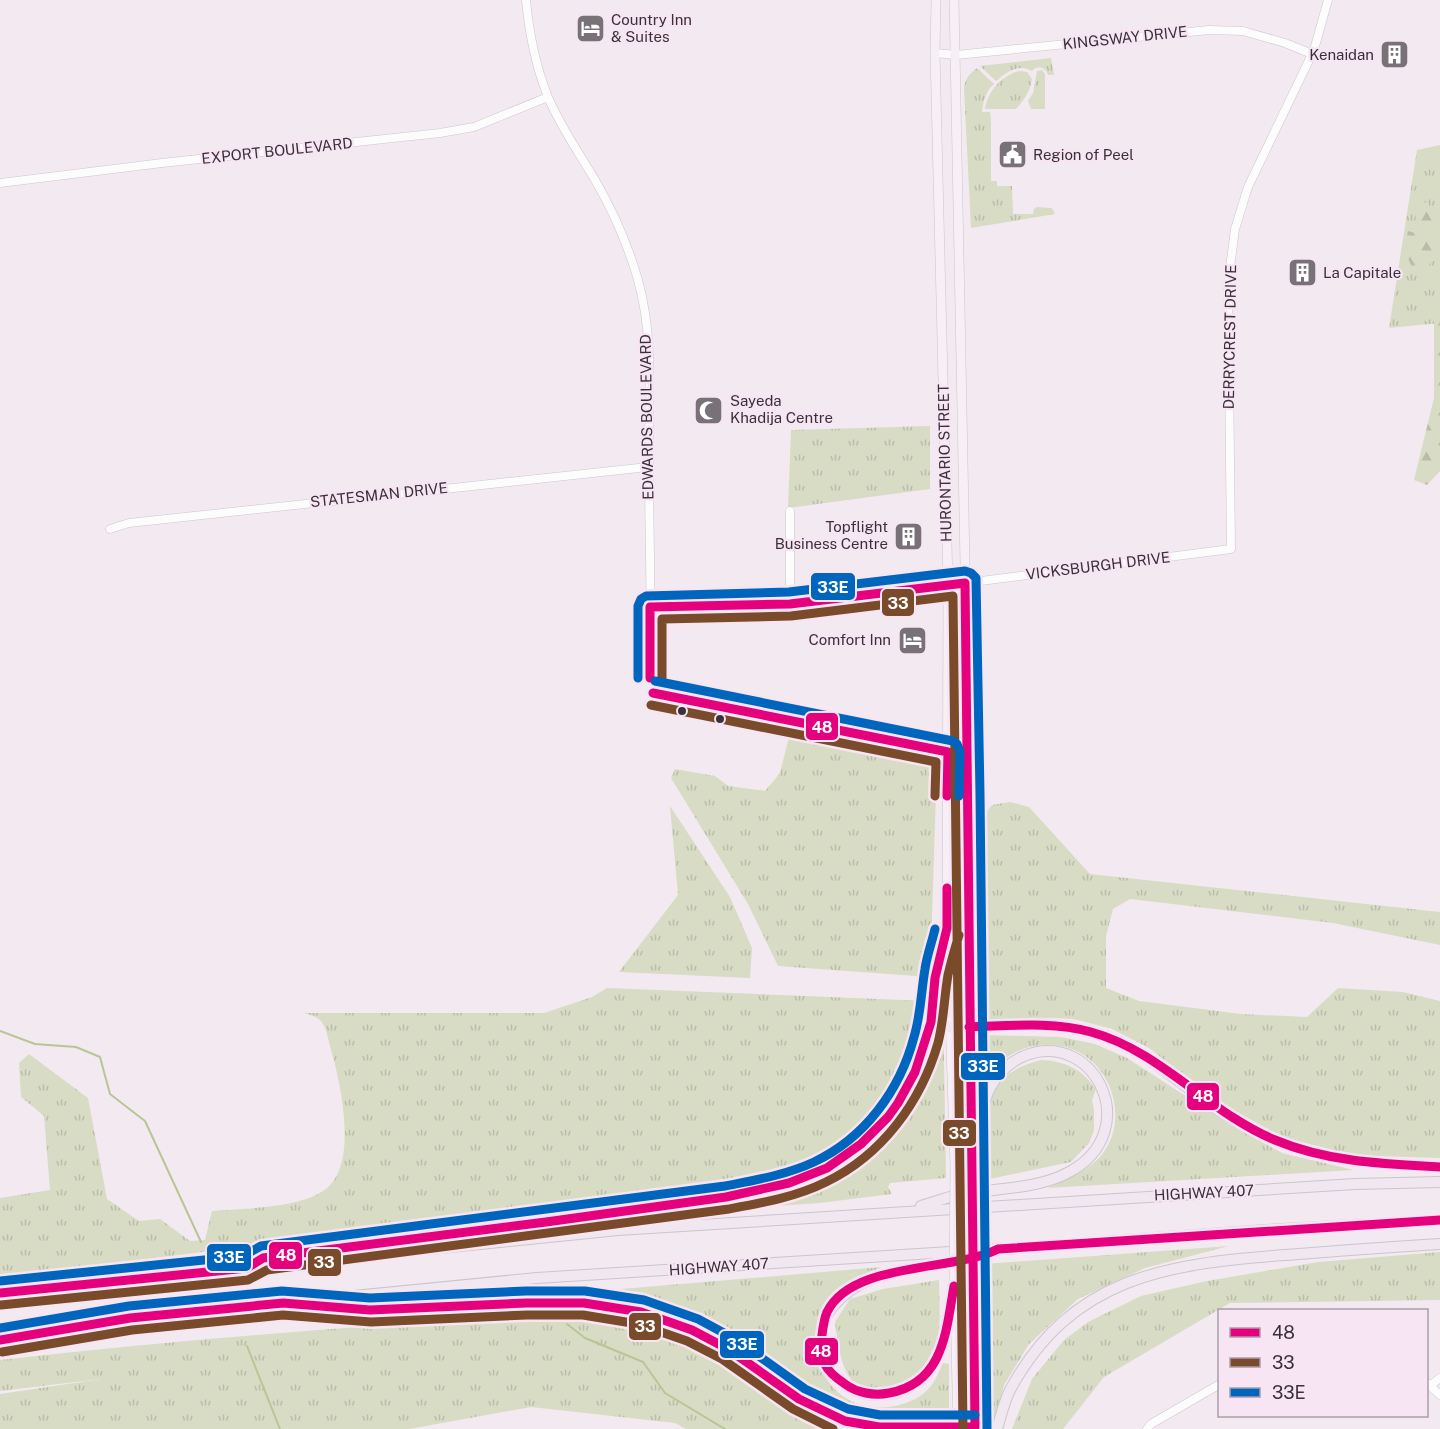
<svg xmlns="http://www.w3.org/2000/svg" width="1440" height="1429" viewBox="0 0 1440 1429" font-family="'Public Sans',sans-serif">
  <defs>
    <pattern id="grass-tufts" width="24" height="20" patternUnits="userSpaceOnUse" patternTransform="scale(1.5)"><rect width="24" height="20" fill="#d8dcc4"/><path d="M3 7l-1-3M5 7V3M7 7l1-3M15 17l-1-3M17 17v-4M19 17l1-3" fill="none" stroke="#babda9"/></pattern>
    <pattern id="forest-firs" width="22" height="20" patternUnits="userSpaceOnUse" patternTransform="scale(1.5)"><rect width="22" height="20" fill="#d8dcc4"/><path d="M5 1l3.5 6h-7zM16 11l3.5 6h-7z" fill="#babda9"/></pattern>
  </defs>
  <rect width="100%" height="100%" fill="#f3e9f1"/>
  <path fill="url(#grass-tufts)" d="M1051,58L1054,75H1048C1046,67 1037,65 1032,71C1018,63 1007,72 996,81L980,66Z
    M977,68L994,84C986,91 983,101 982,112H990L991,119V181H997V186H1012L1013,214H1033L1034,209L1037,207L1052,208L1055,214L971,228L964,89C965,79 969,74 977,68Z
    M1042,70L1045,74V109H1031L1028,101L1033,93L1037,71Z
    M1019,71L1027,72L1032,79C1030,92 1024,100 1016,109H985C988,91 1001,76 1019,71Z
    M1440,145V323L1389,328L1417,150Z
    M930,426V489L788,508L791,430Z
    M795,728L923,752L930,755L937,763L930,977L778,966L748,904L671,778L675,769L715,776L728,786L765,791L780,773L790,733Z
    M1010,802L1029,807L1090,874L1440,912V945L1333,923L1130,899L1113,909L1106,936V988L1139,1001L1241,1014L1307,1017L1338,988L1403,992L1440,1001V1158L1373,1156L1340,1152L1282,1137L1212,1098L1149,1048L1112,1029L1074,1019L1051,1018L993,1021L980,1014L976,1005L977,824L992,805Z
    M670,806L730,897L752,948L750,978L619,972L678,895Z
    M607,988L928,1001C919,1056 909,1092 866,1131C860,1137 853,1145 845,1150C836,1155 828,1153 818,1155C800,1159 785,1173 770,1181L583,1210L219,1250L0,1277V1198L50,1190L44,1116L21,1097L19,1063L29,1054L88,1098L107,1199L139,1221L160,1219L190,1241L205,1240L212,1211C244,1208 310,1209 331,1184C357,1155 340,1080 330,1046C328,1039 327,1030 323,1024C320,1017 310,1015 304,1013H544L592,997Z
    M940,994L943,1000L946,1178L890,1183L888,1187L892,1194L820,1203L680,1212C727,1202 778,1196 822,1177C898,1144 935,1073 940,994Z
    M984,1035L1061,1037L1095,1044L1127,1058L1229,1124L1282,1153L1354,1170L1048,1188C1065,1180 1085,1172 1099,1158C1133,1121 1111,1055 1061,1046C1052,1044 1043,1045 1034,1046C1022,1048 1009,1054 1001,1063C995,1070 990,1082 985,1091L978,1089L976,1039Z
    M1041,1060C1065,1061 1082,1069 1096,1089L1092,1101L1094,1109V1131L1089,1143L1071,1162L985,1180V1161L983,1160C985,1110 984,1074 1041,1060Z
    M1229,1246L1145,1268L1078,1299L1029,1344L1004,1385L993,1429H983L984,1264Z
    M1440,1252V1300L1230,1303L1104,1377L1063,1429H1012L1032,1379L1064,1340L1088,1322L1141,1296L1207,1281L1318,1262Z
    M882,1267C868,1273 853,1278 842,1288C786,1335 827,1424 899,1405C911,1402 922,1397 930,1387C936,1380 939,1371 943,1363L949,1364V1420C934,1423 918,1421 903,1420C885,1420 867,1419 849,1414C788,1397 745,1342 687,1318C647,1301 605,1296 562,1294Z
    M939,1280C939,1302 942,1328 935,1349C933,1356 923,1371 917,1376C902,1387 865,1394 852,1380C840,1367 837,1338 835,1322L850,1299L883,1289Z
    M564,1314L622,1318L642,1323V1321L649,1322L687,1336L684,1342L695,1351L731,1369L737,1366C767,1388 797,1418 833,1429H686L675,1423L531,1407L409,1429H0V1394L101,1379L0,1391V1360C188,1339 376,1324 564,1314Z"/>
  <path fill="url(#forest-firs)" d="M1428,202C1440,238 1440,246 1422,278C1407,265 1404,251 1408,231L1415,233L1416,212L1421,203Z
    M1440,314V471L1427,485L1414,480L1434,398V316Z"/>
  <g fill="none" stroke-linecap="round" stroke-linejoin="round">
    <path stroke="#b8c596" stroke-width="2" d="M0,1031L35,1044L76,1047L100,1057L110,1094L145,1121L201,1242
      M567,1324L585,1338L643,1362L665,1393L725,1429
      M247,1346L280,1429"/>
    <defs>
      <path id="minor" d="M526,0C529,32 536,67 548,97C560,126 579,153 595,180C613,211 628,245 638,280C655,340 648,404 649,465C649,536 652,607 650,678
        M935,53L956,55L1209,30L1243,31L1285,43L1312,54
        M0,183L162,163L440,133L474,127L548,97
        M110,529L129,523L648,467
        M790,604V511
        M650,607L766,605L806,602L853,595L965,583L1231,549L1228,283L1235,229L1248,187L1314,50L1328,0
        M1426,1382L1440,1395
        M1431,1385L1440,1378
        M1147,1429L1151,1424L1220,1384"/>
      <path id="major" d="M936,0L935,53L948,585L947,932L955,1165
        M954,0L969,769L971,1151
        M972,1285L975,1429
        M955,1303L958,1429"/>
      <path id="highway" d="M949,1027C993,1026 1062,1021 1103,1035C1149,1051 1185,1090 1226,1115C1300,1161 1356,1163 1440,1167
        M921,1206C928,1204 936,1201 943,1199C984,1186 1033,1193 1071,1171C1144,1130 1095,1028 1024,1056C1010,1062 999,1072 991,1086C979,1109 977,1140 971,1165
        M251,1265L263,1258C389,1241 516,1228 642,1209C697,1201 758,1197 811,1176C835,1167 859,1148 877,1130C909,1096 926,1052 933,1008C935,997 934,987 936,976C938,961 943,947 947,932
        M954,1286C949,1312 948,1346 931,1368C908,1399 863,1405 836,1377C829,1370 822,1364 821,1354C819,1347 822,1339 822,1332C824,1316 831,1307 842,1297C869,1272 913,1268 949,1262C966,1260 981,1259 997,1250
        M0,1293L618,1230L1355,1184L1440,1182
        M314,1306L370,1310L556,1303L614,1307L641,1312L692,1330L728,1349L799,1399L815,1408L845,1421L879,1427H975
        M0,1340L130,1318L537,1278L998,1249L1266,1230L1440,1220
        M997,1429C1001,1416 1004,1402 1010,1390C1072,1276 1167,1264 1285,1255C1337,1251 1388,1247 1440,1244"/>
    </defs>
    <use href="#minor" stroke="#cdc5cb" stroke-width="9"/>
    <use href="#major" stroke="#cbc6ca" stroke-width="10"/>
    <use href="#highway" stroke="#cbc6ca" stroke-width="12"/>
    <use href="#minor" stroke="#fdfcfd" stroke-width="8"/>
    <use href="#major" stroke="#f6eff5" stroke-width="9"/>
    <use href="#highway" stroke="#f1e7f0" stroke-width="10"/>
    <defs>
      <path id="major-bridge" d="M971,1165L972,1285
        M954,1286L955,1165"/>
    </defs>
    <use href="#major-bridge" stroke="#cbc6ca" stroke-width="10" stroke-linecap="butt"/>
    <use href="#major-bridge" stroke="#f6eff5" stroke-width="9"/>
    <defs>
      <path id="bus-1" d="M653,693L948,752L947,796
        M969,1027C1009,1026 1052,1021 1091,1032C1161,1051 1209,1113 1275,1140C1327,1162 1384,1164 1440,1167
        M954,1286C946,1331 944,1383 889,1393C874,1396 857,1393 845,1384C824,1370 819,1360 822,1335C823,1327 824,1319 827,1312C852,1261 953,1272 998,1249L1440,1220
        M0,1293L247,1268L263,1258L546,1222L726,1197L789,1183L827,1168L861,1144L888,1117L898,1103L915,1072L931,1022L935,978L947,928V888
        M0,1340L130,1318L283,1303L370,1310L527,1303H584L641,1312L692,1330L728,1349L799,1399L845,1421L879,1427H975L965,583L790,604L650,607V678"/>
      <path id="bus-2" d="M662,678V619L791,616L953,596L963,1429
        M651,705L936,762L935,796
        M1,1305L248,1280L267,1270L729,1209C762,1203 796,1197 826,1182C882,1155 921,1102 938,1043C944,1020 944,998 948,975C951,962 955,948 959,935
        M2,1352L132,1330L283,1315L371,1322L527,1315H583L638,1324L687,1341L722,1359L793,1409L833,1429"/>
      <path id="bus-3" d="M638,678V606L641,599L646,596L789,592L965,571L971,573L976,578L980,794L987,1429
        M655,681L953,741L957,744L960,751L959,796
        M0,1281L243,1256L261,1246L725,1186C755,1180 786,1175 814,1162C865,1138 900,1090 914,1037C921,1014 921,992 925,969C927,955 932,942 935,929
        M0,1328L129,1306L282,1291L370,1298L526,1291H585L644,1300L698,1319L735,1339L805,1389L848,1409L880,1415H975"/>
    </defs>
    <use href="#bus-1" stroke="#f7e5f4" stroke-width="14"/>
    <use href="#bus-2" stroke="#f7e5f4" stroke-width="14"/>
    <use href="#bus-3" stroke="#f7e5f4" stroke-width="14"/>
    <use href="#bus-1" stroke="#e5007d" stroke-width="9"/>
    <use href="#bus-2" stroke="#7a4b2a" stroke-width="9"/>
    <use href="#bus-3" stroke="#0065bd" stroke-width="9"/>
  </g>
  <defs>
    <symbol id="hotel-square" viewBox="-11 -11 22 22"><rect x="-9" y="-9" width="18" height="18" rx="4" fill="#797178" stroke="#f7e5f4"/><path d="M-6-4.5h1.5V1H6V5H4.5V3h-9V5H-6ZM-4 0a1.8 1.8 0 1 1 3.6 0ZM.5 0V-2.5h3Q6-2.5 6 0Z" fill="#fff"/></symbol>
    <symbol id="building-square" viewBox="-11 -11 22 22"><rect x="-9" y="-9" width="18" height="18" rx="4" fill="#797178" stroke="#f7e5f4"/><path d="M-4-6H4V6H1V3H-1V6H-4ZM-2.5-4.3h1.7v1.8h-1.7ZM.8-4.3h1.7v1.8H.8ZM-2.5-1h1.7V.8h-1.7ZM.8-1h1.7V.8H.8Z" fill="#fff"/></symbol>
    <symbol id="civic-square" viewBox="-11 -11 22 22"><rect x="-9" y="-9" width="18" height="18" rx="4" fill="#797178" stroke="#f7e5f4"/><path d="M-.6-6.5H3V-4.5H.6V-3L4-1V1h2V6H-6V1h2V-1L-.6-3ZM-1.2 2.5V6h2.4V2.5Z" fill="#fff"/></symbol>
    <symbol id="mosque-square" viewBox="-11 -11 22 22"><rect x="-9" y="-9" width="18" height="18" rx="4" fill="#797178" stroke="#f7e5f4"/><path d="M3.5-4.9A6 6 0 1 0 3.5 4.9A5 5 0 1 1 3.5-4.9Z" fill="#fff"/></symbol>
  </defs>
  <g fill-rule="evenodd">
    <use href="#hotel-square" x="574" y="12" width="33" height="33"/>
    <use href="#building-square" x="1378" y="38" width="33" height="33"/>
    <use href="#civic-square" x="996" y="138" width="33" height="33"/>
    <use href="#building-square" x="1286" y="256" width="33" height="33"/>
    <use href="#mosque-square" x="692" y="394" width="33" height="33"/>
    <use href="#building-square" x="892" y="520" width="33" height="33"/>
    <use href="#hotel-square" x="896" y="624" width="33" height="33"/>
  </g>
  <g fill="#383137" stroke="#f7e5f4" stroke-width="2">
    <circle cx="682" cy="711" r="5"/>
    <circle cx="720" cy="719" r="5"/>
  </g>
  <g text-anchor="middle" stroke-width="4.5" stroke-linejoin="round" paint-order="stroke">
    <g font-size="15" fill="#383137" stroke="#f7e5f4" text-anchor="start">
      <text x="611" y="25">Country Inn<tspan x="611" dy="17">&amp; Suites</tspan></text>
      <text x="1374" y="60" text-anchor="end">Kenaidan</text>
      <text x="1033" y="160">Region of Peel</text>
      <text x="1323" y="278">La Capitale</text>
      <text x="730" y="406">Sayeda<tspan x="730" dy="17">Khadija Centre</tspan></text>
      <text x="888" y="532" text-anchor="end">Topflight<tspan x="888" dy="17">Business Centre</tspan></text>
      <text x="891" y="645" text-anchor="end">Comfort Inn</text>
    </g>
    <g font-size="15" fill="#383137" stroke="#f7e5f4">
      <text transform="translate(1125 38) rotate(-6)" y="5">KINGSWAY DRIVE</text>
      <text transform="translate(277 151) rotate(-6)" y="5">EXPORT BOULEVARD</text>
      <text transform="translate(1230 337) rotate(-89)" y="5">DERRYCREST DRIVE</text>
      <text transform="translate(647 417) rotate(-91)" y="5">EDWARDS BOULEVARD</text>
      <text transform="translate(945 463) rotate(-91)" y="5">HURONTARIO STREET</text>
      <text transform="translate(379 495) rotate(-6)" y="5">STATESMAN DRIVE</text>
      <text transform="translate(1098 566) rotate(-7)" y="5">VICKSBURGH DRIVE</text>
      <text transform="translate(1204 1193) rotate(-3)" y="5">HIGHWAY 407</text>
      <text transform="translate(719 1267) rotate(-4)" y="5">HIGHWAY 407</text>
    </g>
  </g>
  <g stroke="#f7e5f4" stroke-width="2">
    <rect x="810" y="572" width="46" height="29" rx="6" fill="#0065bd"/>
    <rect x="881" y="588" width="34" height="29" rx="6" fill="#7a4b2a"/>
    <rect x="805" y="712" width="34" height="29" rx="6" fill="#e5007d"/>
    <rect x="960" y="1052" width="46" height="29" rx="6" fill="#0065bd"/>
    <rect x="1186" y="1082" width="34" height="29" rx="6" fill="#e5007d"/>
    <rect x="942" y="1119" width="35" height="28" rx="6" fill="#7a4b2a"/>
    <rect x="268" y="1241" width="35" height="29" rx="6" fill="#e5007d"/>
    <rect x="206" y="1243" width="46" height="29" rx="6" fill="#0065bd"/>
    <rect x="307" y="1248" width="35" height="29" rx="6" fill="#7a4b2a"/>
    <rect x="628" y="1312" width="34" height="29" rx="6" fill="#7a4b2a"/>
    <rect x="719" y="1330" width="46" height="29" rx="6" fill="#0065bd"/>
    <rect x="804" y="1337" width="35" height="29" rx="6" fill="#e5007d"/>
  </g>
  <g font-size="16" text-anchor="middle" font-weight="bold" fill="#fff">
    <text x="833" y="593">33E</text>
    <text x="898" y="609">33</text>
    <text x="822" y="733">48</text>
    <text x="983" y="1072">33E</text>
    <text x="1203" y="1102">48</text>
    <text x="959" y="1139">33</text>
    <text x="286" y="1261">48</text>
    <text x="229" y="1263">33E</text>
    <text x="324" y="1268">33</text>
    <text x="645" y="1332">33</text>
    <text x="742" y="1350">33E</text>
    <text x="821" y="1357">48</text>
  </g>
  <rect x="1218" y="1309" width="210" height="108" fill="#f7e5f4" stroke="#ab9da8" stroke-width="1.5"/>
  <rect x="1230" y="1328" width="30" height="9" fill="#e5007d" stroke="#ab9da8" stroke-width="1.5"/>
  <text x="1272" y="1339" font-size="18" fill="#383137">48</text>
  <rect x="1230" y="1358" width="30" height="9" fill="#7a4b2a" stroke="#ab9da8" stroke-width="1.5"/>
  <text x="1272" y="1369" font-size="18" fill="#383137">33</text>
  <rect x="1230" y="1388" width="30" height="9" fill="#0065bd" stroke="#ab9da8" stroke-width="1.5"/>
  <text x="1272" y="1399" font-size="18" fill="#383137">33E</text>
</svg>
